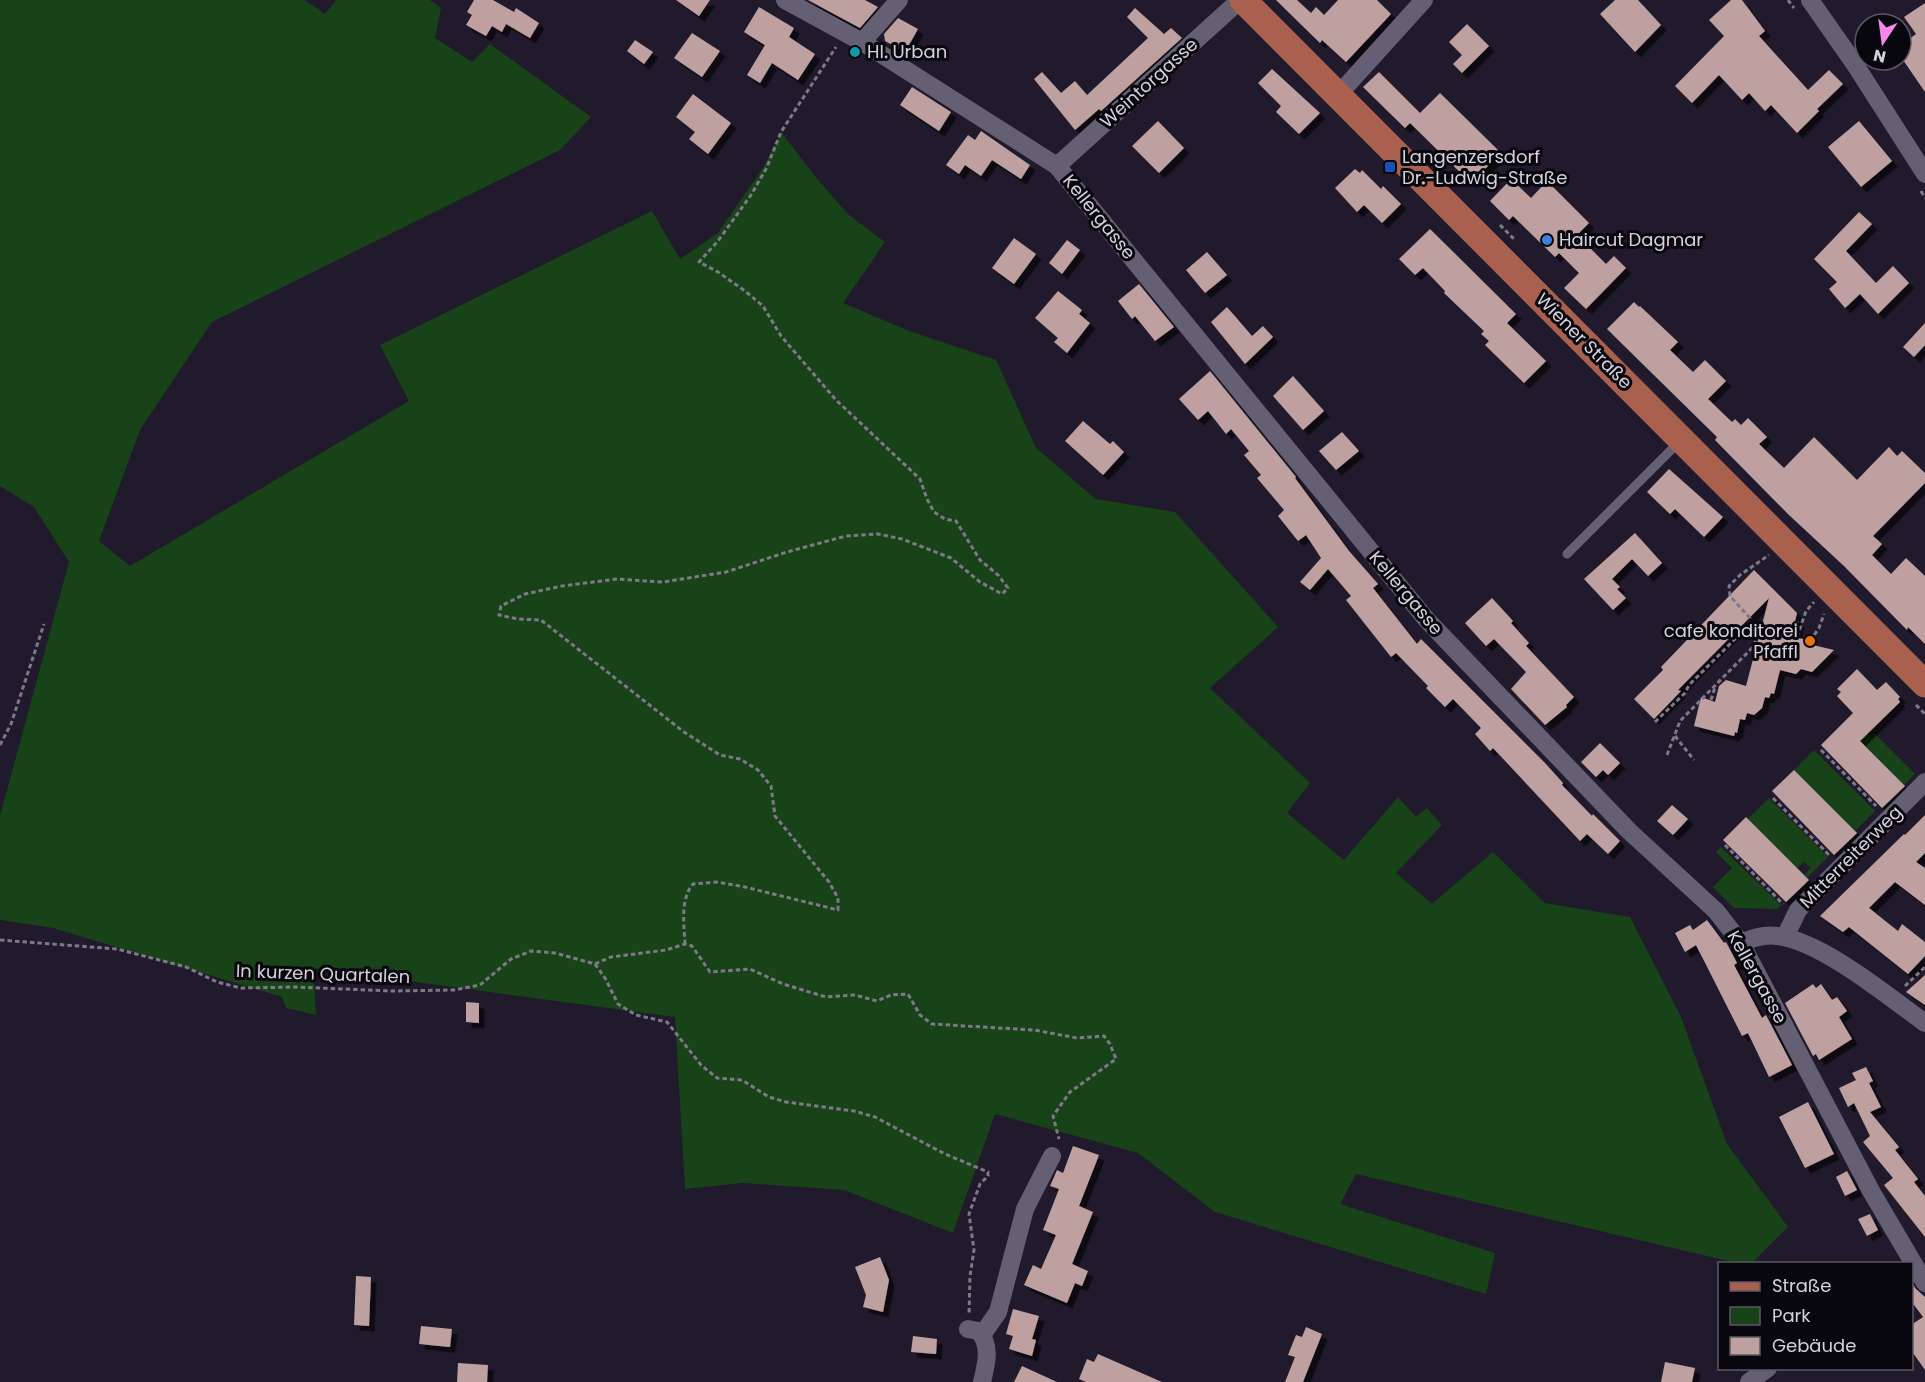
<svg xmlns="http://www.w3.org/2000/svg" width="1925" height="1382" viewBox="0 0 1925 1382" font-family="Poppins,sans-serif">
  <defs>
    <filter id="shadow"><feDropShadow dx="5.5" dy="5.5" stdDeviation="0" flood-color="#0009"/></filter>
  </defs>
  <rect width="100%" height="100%" fill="#201a2c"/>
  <path fill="#184217" d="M0,0H305L325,14L336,0H430L441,8L435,38L472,62L490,44L591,117L560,150L212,322L140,430L99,541L130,566L409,401L380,345L652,211L680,259L718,233L763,168L781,132L818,180L849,215L885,242L843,303L909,331L996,360L1036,448L1096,499L1175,512L1278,627L1210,688L1310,783L1287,813L1344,860L1398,797L1416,817L1427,808L1442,825L1396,873L1432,904L1493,852L1545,903L1630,917L1681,1017L1727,1144L1788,1227L1752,1263H1737L1356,1174L1340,1204L1495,1253L1486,1294L1215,1212L1138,1153L995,1114L953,1233L844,1190L743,1183L685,1189L675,1017L313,968L316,1015L286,1008L282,997L53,928L0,920V816L69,562L34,507L0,486Z
    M1875,734L1915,774L1904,785L1856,736Z
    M1814,750L1875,811L1855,831L1794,770Z
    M1769,798L1828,857L1807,878L1804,875L1811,868L1804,862L1797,868L1748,819Z
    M1721,847L1781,905L1777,909L1734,908L1713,887L1732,868L1716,852Z"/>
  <path fill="#bda09f" filter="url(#shadow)" d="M474,0H493L514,12L516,8L539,23L530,38L506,24L502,32L492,26L486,36L466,25L472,15L467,12Z
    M676,0H710L699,16Z
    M808,0H865L878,7L860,28Z
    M1276,0H1297L1311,13L1316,7L1324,15L1338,0H1377L1391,14L1346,62L1322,40L1320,43Z
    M1615,0H1638L1661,25L1635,52L1600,14Z
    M1731,0H1742L1765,31L1759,36L1808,90L1829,70L1843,84L1817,109L1819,111L1797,133L1771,105L1765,111L1749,93L1742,100L1719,75L1692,103L1675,86L1724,36L1709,20Z
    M1925,3V92L1901,57V45L1916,34L1904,17Z
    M759,7L794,28L789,37L815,54L798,80L772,63L760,83L747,75L765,45L744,32Z
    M1135,8L1164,34L1171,28L1182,38L1101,111L1099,109L1075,130L1034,79L1042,72L1061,93L1075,81L1087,95L1148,38L1127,17Z
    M898,18L918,29L905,52L885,41L884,34Z
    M1467,24L1489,46L1462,73L1453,64L1462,55L1449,42Z
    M692,33L720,51L702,77L674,58Z
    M635,40L653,52L644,64L627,51Z
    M1272,69L1320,113L1299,134L1276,112L1281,106L1258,83Z
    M1379,72L1420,113L1440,93L1501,153L1471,183L1410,123L1405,128L1363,87Z
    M912,87L951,112L939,131L900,105Z
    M693,94L731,123L708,154L689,139L695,132L676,117Z
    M1158,121L1184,148L1159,173L1132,146Z
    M1859,121L1892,161L1861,187L1828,147Z
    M981,131L1030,165L1021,179L992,160L981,176L965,165L959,174L946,165L968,135L975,140Z
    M1355,169L1360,173L1362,170L1381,189L1383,186L1401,204L1382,223L1364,205L1357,212L1335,188Z
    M1511,179L1531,198L1547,181L1589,223L1577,235L1606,264L1614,256L1626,268L1586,309L1564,288L1579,273L1559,253L1555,257L1513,216L1509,220L1490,201Z
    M1859,212L1872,224L1846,251L1876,283L1893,266L1909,283L1878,314L1860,294L1845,308L1829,289L1837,282L1814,259Z
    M1430,229L1516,314L1507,323L1546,361L1524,383L1485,345L1489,341L1481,334L1484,331L1444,293L1445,291L1423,268L1415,275L1399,259Z
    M1014,238L1036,254L1014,284L992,268Z
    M1067,240L1080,250L1062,274L1049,263Z
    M1207,252L1227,275L1205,293L1186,270Z
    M1139,284L1174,327L1155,341L1135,316L1132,319L1118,301Z
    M1058,291L1082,310L1079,314L1090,323L1067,353L1054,342L1058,338L1035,318Z
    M1634,302L1639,307L1640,306L1678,342L1670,350L1693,372L1705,360L1726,381L1708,399L1732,422L1735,419L1741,425L1748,418L1767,437L1759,444L1784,468L1814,437L1857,480L1889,447L1897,456L1902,451L1925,473V483L1873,536L1882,544L1872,555L1891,574L1906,558L1925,576V644L1908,627L1907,630L1844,566L1789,515L1715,440L1717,437L1607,329Z
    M1227,307L1252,336L1263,326L1273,337L1245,364L1211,322Z
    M1925,323V345L1914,357L1903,347Z
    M1210,371L1296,477L1295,478L1349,551L1378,584L1373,588L1417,644L1421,639L1545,763L1563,783L1562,785L1592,816L1593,814L1620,841L1608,854L1587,834L1580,841L1493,748L1490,751L1475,734L1481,728L1453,699L1445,707L1426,688L1428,686L1396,653L1391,657L1346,600L1351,596L1328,569L1310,590L1300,582L1321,558L1306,535L1298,541L1278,516L1284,510L1257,478L1261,475L1244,455L1249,451L1231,429L1226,434L1208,411L1198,420L1179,399Z
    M1293,376L1324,411L1303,430L1273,396Z
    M1083,421L1110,444L1113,441L1124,452L1103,475L1065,441Z
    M1342,432L1359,451L1336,470L1319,451Z
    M1669,469L1723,517L1704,537L1675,509L1670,514L1647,492Z
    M1635,533L1662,563L1648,576L1632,559L1612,579L1620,587L1617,589L1626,598L1613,610L1584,579Z
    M1754,570L1797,613L1795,621L1799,622L1795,637L1814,642L1813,645L1834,650L1812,672L1801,669L1796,674L1780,670L1774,694L1771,693L1769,698L1765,697L1762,708L1754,715L1747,713L1745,720L1740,719L1737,733L1735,732L1734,736L1694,726L1701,697L1715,702L1719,686L1726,680L1746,686L1769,598L1678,690L1681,691L1654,719L1634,699L1663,670L1661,667Z
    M1492,598L1513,621L1511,623L1529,643L1526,646L1574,697L1566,705L1567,707L1545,725L1511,689L1526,672L1494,639L1486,646L1465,623Z
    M1857,669L1877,690L1886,682L1900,697L1898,699L1900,702L1860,741L1905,786L1882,808L1821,745L1853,713L1837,696L1841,692L1837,689Z
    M1600,743L1620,763L1608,775L1603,770L1596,777L1581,762Z
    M1794,770L1857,833L1834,855L1772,791Z
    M1672,805L1688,819L1673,835L1657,821Z
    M1925,815V853L1916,862L1925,868V905L1895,882L1869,908L1898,931L1902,924L1925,942V956L1908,974L1849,927L1843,932L1820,916L1904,834L1905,835Z
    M1746,817L1809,880L1786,902L1723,840Z
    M1707,920L1724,943L1726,942L1737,963L1734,965L1762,1018L1766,1015L1792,1065L1769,1077L1748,1033L1742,1036L1696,945L1685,952L1675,933L1690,925L1693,930Z
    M1925,975V1005L1906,992Z
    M1813,984L1816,988L1821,984L1832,1000L1837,997L1847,1011L1839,1017L1852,1039L1819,1060L1816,1054L1813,1056L1785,1003Z
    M466,1002L479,1003V1023L466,1022Z
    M1866,1067L1873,1081L1869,1083L1881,1107L1870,1112L1899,1147L1895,1150L1918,1179L1914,1182L1925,1196V1237L1884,1185L1893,1178L1863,1142L1870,1136L1854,1103L1848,1107L1839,1088L1856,1080L1852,1073Z
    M1808,1102L1834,1154L1805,1168L1779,1117Z
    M1073,1146L1099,1155L1079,1206L1093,1212L1072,1264L1088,1271L1082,1286L1075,1283L1067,1303L1024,1285L1033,1265L1041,1269L1056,1235L1043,1230L1059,1189L1050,1186L1057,1170L1063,1173Z
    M1847,1171L1857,1190L1845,1196L1836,1177Z
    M1870,1214L1878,1230L1867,1236L1858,1219Z
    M880,1257L889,1280L883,1312L863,1307L866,1295L855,1267Z
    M356,1276L371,1277L369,1326L354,1325Z
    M1911,1282L1916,1289L1925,1297V1370L1911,1350V1325L1923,1317L1911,1301Z
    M1013,1309L1039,1316L1032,1339L1036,1340L1032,1356L1009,1349L1013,1336L1006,1334Z
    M421,1326L452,1329L450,1347L419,1344Z
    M1306,1327L1322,1334L1303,1382H1285L1295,1357L1288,1355L1296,1335L1302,1337Z
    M913,1336L937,1339L936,1354L911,1352Z
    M1098,1354L1162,1382H1086L1079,1379L1087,1359L1094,1362Z
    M1665,1362L1695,1368L1692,1382H1661Z
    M458,1363L488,1365L487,1382H457Z
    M1022,1366L1057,1382H1014Z"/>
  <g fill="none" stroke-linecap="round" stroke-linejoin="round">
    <path stroke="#7e7988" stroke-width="3" stroke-dasharray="4.5 3" stroke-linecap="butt" d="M1788,0L1794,8
      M1921,191L1925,198
      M1500,225L1514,239
      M1757,637L1753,633L1757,626L1772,629
      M1797,637L1806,611L1814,602
      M1810,641L1819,628L1824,614
      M1711,700L1715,687
      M1916,705L1925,714
      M1655,722L1685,693L1689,685L1749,625L1750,618L1730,596L1729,586L1740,575L1769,555
      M1675,736L1694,760
      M0,745L11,724L44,624
      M1821,750L1876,806
      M1667,755L1680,721L1754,646L1759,630L1771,633L1772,629
      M1773,798L1830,856
      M1725,845L1783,904
      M0,940L117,949L186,967L217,982L241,988L296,987L391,991L454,990L480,985L511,959L531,951L555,953L595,964L605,978L618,1004L636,1015L667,1022L701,1065L717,1078L742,1080L769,1097L786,1102L854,1111L875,1117L945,1154L988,1172V1176L980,1184L969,1214L974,1250L970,1276L969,1314
      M685,944C684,925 680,899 693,884L717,882L745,887L838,910V898L829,882L775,816L771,786L758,770L740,759L720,755L684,732L541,620L518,619L499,615L501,606L525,594L562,586L617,579L663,582L726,572L787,552L846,536L878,534L902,539L951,558L980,582L1002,594L1008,588L998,575L980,560L956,521L945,519L934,512L927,499L920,479L836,400L781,336L763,306L745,291L718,272L699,262L718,241L751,195L767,167L781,132L836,47
      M595,964L611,957L666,950L685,944L692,946L710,972L750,969L783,984L826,997L855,995L877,1001L891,995L908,994L920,1015L932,1024L1034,1030L1077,1038L1104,1036L1110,1044L1116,1059L1070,1092L1053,1116L1059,1139
      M1905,986L1925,967"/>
    <path stroke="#655f74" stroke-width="9" d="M1567,554L1680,441"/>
    <path stroke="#655f74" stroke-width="18" d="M785,0L862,42L1057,166L1426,619L1629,831L1716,911L1741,943L1871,1191L1925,1283
      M1810,0L1854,63L1925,174
      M862,42L899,0
      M1338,95L1424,0
      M1057,166L1240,0
      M1785,937L1798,910L1925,782
      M1741,943C1752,938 1764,934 1777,936C1820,940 1889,997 1925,1023
      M968,1329L978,1331C992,1344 986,1366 982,1382
      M982,1335L998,1312L1025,1209L1052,1156
      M1749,1382L1768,1368"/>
    <path stroke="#a9604e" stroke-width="27" d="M1243,0L1925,684"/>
  </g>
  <circle fill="#0f9aa8" stroke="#09070e" stroke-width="2" cx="855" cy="52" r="6"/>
  <rect fill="#1a4fb4" stroke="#09070e" stroke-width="2" x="1384" y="161" width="12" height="12" rx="3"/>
  <circle fill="#3f7fe0" stroke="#09070e" stroke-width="2" cx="1547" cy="240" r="6"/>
  <circle fill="#e8710a" stroke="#09070e" stroke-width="2" cx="1810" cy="641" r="6"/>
  <g text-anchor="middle" stroke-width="6" stroke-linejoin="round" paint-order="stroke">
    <g font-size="18" fill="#d5d1dd" stroke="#09070e" text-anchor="start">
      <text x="867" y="58">Hl. Urban</text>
      <text x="1402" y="163">Langenzersdorf<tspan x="1402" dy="21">Dr.-Ludwig-Straße</tspan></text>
      <text x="1559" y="246">Haircut Dagmar</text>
      <text x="1798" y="637" text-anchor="end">cafe konditorei<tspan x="1798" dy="21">Pfaffl</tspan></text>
    </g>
    <g font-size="18" fill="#d5d1dd" stroke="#09070e">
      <text transform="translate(1149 83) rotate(-42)" y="6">Weintorgasse</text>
      <text transform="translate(1099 217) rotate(51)" y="6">Kellergasse</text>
      <text transform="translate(1584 341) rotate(45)" y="6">Wiener Straße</text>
      <text transform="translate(1406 593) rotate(50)" y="6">Kellergasse</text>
      <text transform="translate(1851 857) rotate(-45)" y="6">Mitterreiterweg</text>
      <text transform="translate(323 974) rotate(2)" y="6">In kurzen Quartalen</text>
      <text transform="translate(1757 977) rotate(61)" y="6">Kellergasse</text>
    </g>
  </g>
  <rect x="1718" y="1262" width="195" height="108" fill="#09070e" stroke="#5b5861" stroke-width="1.5"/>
  <rect x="1730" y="1282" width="30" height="9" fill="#a9604e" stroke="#5b5861" stroke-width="1.5"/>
  <text x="1772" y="1292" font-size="18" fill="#d5d1dd">Straße</text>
  <rect x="1730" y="1307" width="30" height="18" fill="#184217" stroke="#5b5861" stroke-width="1.5"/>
  <text x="1772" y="1322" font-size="18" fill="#d5d1dd">Park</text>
  <rect x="1730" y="1337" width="30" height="18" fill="#bda09f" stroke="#5b5861" stroke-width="1.5"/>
  <text x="1772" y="1352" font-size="18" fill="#d5d1dd">Gebäude</text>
  <g transform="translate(1883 42) rotate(193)"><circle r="28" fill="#09070e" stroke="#5b5861" stroke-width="1.5"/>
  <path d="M0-4.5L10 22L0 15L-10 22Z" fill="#f688ed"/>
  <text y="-9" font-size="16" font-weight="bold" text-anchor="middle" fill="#d5d1dd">N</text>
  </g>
</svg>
